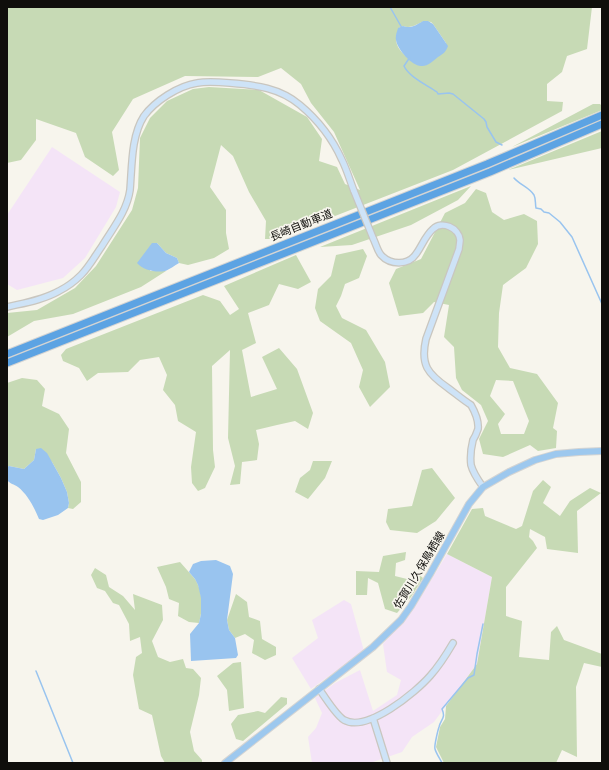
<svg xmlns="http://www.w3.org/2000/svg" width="609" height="770" viewBox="0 0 609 770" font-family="'Work Sans','Noto Sans JP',sans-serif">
  <rect width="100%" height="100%" fill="#f7f5ed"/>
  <path fill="#f4e4f7" d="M52,147L120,192L116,207L85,258L63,278L17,290L7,284V215Z
    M447,554L492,577L477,664L434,722L412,737L402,752L370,763H312L308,737L316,728L322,713L315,698L335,683L360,670L373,711L397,695L401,680L387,672L383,644L417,603Z
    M344,600L351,604L364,651L311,689L292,658L318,638L312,620Z"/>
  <path fill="#c7dab5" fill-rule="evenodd" d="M7,7H592L587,49L567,56L562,72L547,84V101L563,102L562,111L453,170L276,239H265L266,221L249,192L233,156L221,145L210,187L226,210V233L229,249L214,258L188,265L179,263L177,258L166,253L157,243L150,271H166L141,287L73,314L34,321L7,337V313L37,310L75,288L96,266L132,210L138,188L140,138L150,118L167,101L193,89L209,87L259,90L307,117L322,139L319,161L337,167L345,184L360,190L334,132L311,103L301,84L281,68L258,77L185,76L133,99L112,132L119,170L113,176L85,157L76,133L36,119V140L21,160L7,163ZM424,21L431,22L433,24L446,43L409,59C397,49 392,41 400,27L403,26C411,29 417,24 424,21Z
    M593,104H600L602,106V110L512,147Z
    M602,131V148L508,170Z
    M471,186L458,200L411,225L352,245L320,247Z
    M476,189L486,193L492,212L504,220L524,214L537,221L538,244L526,268L503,285L499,313L498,347L510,368L537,374L558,403L553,428L557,431L556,448L538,451L530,445L503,457L483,454L479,439L488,421L481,405L462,390L456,378L454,347L444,337L449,305L434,302L423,313L399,316L389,283L396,269L421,259L445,213L465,203ZM496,380L513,381L529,421L524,434H501L498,424L505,414L490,396Z
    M363,249L367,256L359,278L345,284L341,296L336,306L342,318L366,330L385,362L390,387L370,407L359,387L363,370L351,343L320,321L315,308L318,289L331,276L336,255Z
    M296,255L311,282L298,289L279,284L269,305L248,313L256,343L242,350L251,397L277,389L262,357L279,348L297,369L313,413L308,429L295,421L277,425L256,430L259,444L257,460L242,462L240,484L230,485L235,466L228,438L230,350L212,366L213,450L215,467L205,488L198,491L192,483L191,467L196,432L178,421L175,405L163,390L167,375L159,357L140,360L128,372L98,373L87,381L79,368L63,361L61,355L66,349L203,295L220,301L230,315L239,309L224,286Z
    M22,378L37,380L45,389L42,406L59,414L69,429L66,453L81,482V502L73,509L68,508L69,503L67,492L61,478L52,462L36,449L34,460L24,469L9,466L7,467V383Z
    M313,461H332L325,478L308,499L295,492L300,478L310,470Z
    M432,468L455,498L436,521L417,533L390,530L386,522L388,509L412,506L422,470Z
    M543,480L551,487L543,503L560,516L570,501L590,488L601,493L577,511L578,553L547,549L545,537L530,529L529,537L533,541L537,548L506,587V616L522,621L519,657L549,660L551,632L557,626L564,640L602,654V667L584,663L576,687L577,757L562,750L556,763H444L436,747L440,727L445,719L446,706L477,664L492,577L447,554L472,509L483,508L485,516L516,529L522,526L533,491Z
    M406,552L405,560L396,563L395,576L411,580L417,573L423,578L411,597L397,613L385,609L378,583L368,578L367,595H356V571L379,572L383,556Z
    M180,562C185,568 190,573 195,579C203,592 203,609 199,623L189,622L178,616L179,603L169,599L166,587L157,567Z
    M95,568L106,575L109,587L123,596L135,610L133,594L162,605L163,620L152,641L158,657L170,662L183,659L186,668L193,669L201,678L199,695L190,732L194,751L202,760V763H165L161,756L152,715L139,709L133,675L136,657L142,653L140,637L130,641L129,624L119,605L113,603L105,591L97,588L91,575Z
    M236,594L247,602L249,617L260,621L262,639L276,647V655L265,660L252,653L254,640L245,634L235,638L229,630L227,620Z
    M241,662L244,708L229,711L227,690L217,676L233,663Z
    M281,697L287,698V704L243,741L236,739L231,724L238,715L258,711L265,713Z"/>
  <path fill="#99c4ef" d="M423,21H428L433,24L448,46C446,52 443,54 438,57C433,61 427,67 421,66C412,66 397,49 396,40C395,36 397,32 398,28L403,26C411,29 416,25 423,21Z
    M152,243H157L166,253L177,258L179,263C175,265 169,270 165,271C156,273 143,270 137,263Z
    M41,448L47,453L61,478L67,492L69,503L68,508L58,515L43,520L39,519C34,507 28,495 18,487C14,484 10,484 7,480V467L9,466L24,469L34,460L36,449Z
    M216,560L230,566L233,574L227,620L229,630L235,638L238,655L236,658L191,661L190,634L199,623L201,614V598L198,585L195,579L189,572L193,564L201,561Z"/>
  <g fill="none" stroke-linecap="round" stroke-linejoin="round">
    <path stroke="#99c4ef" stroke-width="1.5" d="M390,7L402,28
      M410,57L404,66C409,77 427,85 437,92L438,94L449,93L453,94L484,119L486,122L487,127L496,142L502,145
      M514,178C520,185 529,187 534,195C536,199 535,203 536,208L541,209L544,212L549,213L560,222L572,237L602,304
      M36,671L73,763
      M442,763C440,759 436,753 435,749C434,746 438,730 439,727C441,719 446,718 442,709L468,678L474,675L477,654L483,624"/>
    <defs>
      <path id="secondary" d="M373,238C376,244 377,250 381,255C390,265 408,266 416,254C422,246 425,236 433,229C442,220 459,228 460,240C460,243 459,247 459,249L426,339C420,365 428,374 448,388C456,394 463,400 471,405C475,412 479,420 478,429C477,432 475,437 473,440C471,448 470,457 471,465C473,473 478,480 483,487
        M7,307C24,303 43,300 59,291C67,287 74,282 81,275C89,267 95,256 102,246C113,228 127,211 130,190C132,167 131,136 144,116C155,101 178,86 197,83C207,81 219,82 230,83C256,85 280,88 300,105C318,120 333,140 342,160C347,170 350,181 354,191
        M319,689C326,698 335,714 344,720C367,733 416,692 430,676C439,666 446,655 453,643
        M373,718L387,763"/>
      <path id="primary" d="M225,763L373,647L401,620L411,606L430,574L469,504L483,487L509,472L535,460L556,454L579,452L602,451"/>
      <path id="highway" d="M7,354L487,164L602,115
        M7,363L490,172L602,124"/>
    </defs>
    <use href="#secondary" stroke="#c9c6bf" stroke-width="8"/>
    <use href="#primary" stroke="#d4d4d3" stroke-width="8"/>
    <use href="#highway" stroke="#d4d4d3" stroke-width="9"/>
    <use href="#secondary" stroke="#cee3f7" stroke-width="5.5"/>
    <use href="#primary" stroke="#9dc8ee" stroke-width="6"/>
    <use href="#highway" stroke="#5ca3e3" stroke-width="7"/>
    <defs>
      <path id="secondary-bridge" d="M354,191L373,238"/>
    </defs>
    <use href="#secondary-bridge" stroke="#c9c6bf" stroke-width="8" stroke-linecap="butt"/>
    <use href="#secondary-bridge" stroke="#cee3f7" stroke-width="5.5"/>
  </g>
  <g text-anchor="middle" stroke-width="3.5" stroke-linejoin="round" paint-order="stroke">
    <g font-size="11" fill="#0f0e0b" stroke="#f7f5ed">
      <text transform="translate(301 225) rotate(-22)" y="4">長崎自動車道</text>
      <text transform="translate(419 570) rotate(-59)" y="4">佐賀川久保鳥栖線</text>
    </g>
  </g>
  <rect width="609" height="770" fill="none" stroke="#0f0e0b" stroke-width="16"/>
</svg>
